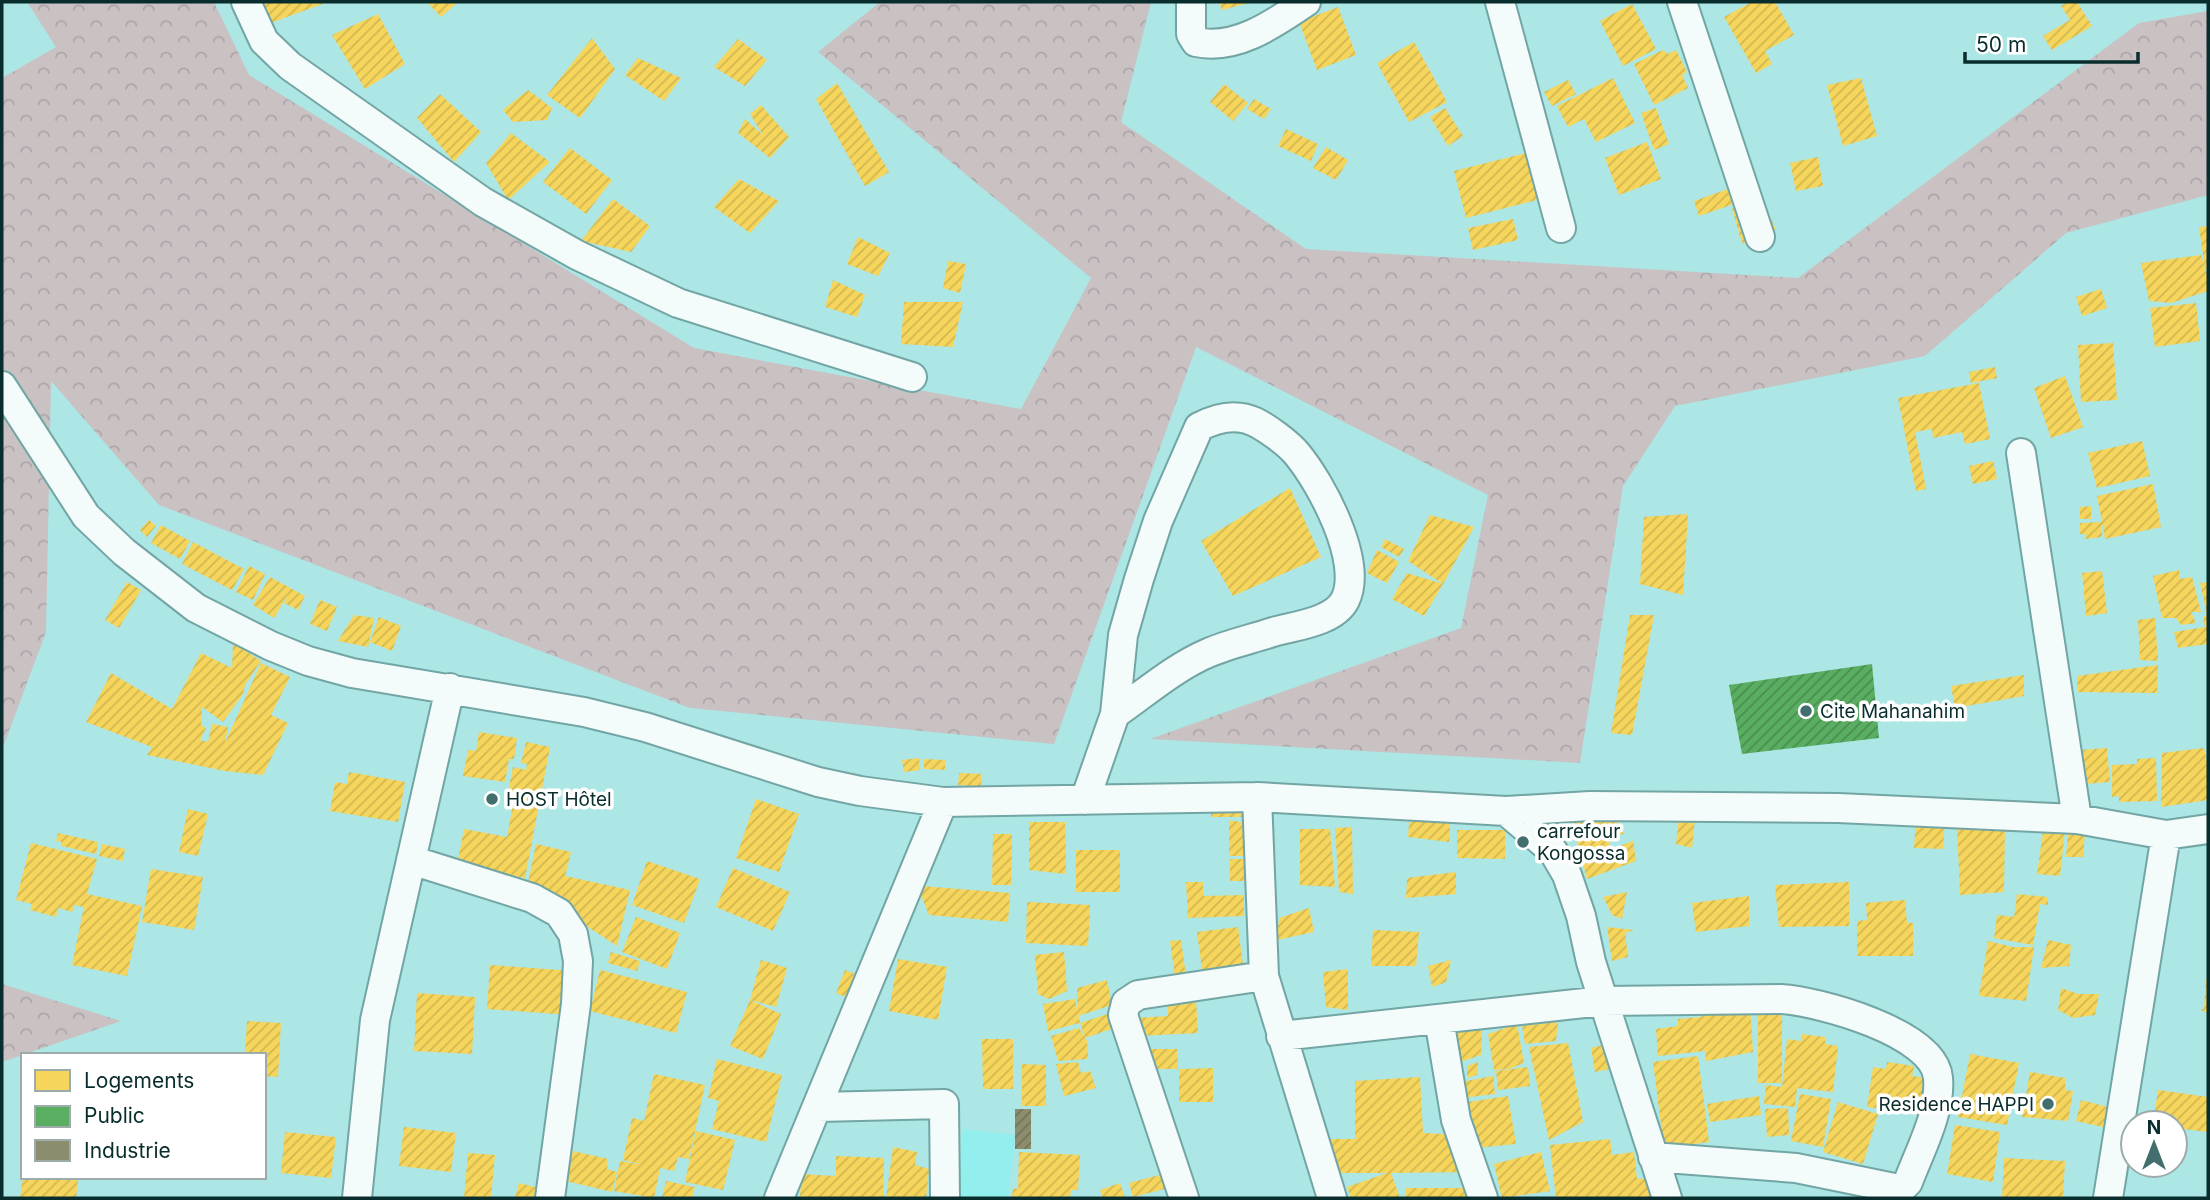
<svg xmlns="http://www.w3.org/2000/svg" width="2210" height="1200" viewBox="0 0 2210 1200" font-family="Inter,sans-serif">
  <defs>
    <pattern id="forest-crowns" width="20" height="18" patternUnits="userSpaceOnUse" patternTransform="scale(1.75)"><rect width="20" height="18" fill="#cac1c3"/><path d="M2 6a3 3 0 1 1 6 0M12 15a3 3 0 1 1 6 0" fill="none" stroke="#aca6a8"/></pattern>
    <pattern id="homes-hatch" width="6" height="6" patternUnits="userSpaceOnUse" patternTransform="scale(1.75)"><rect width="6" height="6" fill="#f6d55c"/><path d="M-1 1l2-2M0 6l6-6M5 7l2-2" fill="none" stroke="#d2b750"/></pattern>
    <pattern id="public-hatch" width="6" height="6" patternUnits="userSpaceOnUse" patternTransform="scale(1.75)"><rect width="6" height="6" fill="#5aae61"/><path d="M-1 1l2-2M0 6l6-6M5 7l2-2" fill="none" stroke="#498e50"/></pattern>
    <pattern id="industry-hatch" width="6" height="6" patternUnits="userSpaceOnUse" patternTransform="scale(1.75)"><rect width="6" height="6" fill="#8c8c6e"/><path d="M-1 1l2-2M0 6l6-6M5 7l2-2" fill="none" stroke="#71735b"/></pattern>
  </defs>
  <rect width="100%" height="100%" fill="#ace6e5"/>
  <path fill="#92efee" d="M963,1129L1015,1135L1008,1198H956Z"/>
  <path fill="url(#forest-crowns)" d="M27,2H214L249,75L694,348L1021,409L1091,278L818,52L880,2H1151L1121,122L1306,249L1798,278L2139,23L2208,11V195L2066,233L1925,356L1675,406L1623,486L1580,763L1150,739L1461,628L1488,495L1196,347L1054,744L690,708L159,505L51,381L46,632L2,750V78L56,47Z
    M2,984L121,1021L2,1062Z"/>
  <path fill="url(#homes-hatch)" d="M256,2H328L265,25Z
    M427,2H458L441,17Z
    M1219,2H1249V3L1222,10Z
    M1752,2H1775L1794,35L1765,51L1772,64L1756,73L1724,17Z
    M2068,2H2077L2092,26L2052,50L2043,36L2070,20L2061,6Z
    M1632,4L1656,49L1623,66L1600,21Z
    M1338,7L1356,55L1317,70L1299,22Z
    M378,14L405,64L365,89L332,35Z
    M592,38L615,69L580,118L547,95Z
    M738,39L767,60L745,86L714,67Z
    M1414,42L1447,102L1409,122L1377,63Z
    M1663,50L1668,54L1676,50L1687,72L1682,75L1688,88L1654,105L1634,64Z
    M638,58L681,78L664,101L625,75Z
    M1613,78L1635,123L1596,142L1584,119L1568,127L1557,106Z
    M1861,78L1877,136L1843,146L1827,85Z
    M1568,80L1576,94L1552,106L1544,92Z
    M837,83L889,172L865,186L816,99Z
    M1224,84L1248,103L1233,121L1210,102Z
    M528,90L552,108L547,120L513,122L503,110Z
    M440,94L481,132L454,162L417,118Z
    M1254,99L1271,109L1264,119L1247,109Z
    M761,105L789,137L770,158L738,133L745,119L763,135L750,114Z
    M1445,108L1463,136L1448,146L1430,117Z
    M1656,108L1669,144L1654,150L1641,113Z
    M1286,129L1318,144L1311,161L1278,146Z
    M511,133L550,162L508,200L486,163Z
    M1647,142L1661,179L1619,195L1605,158Z
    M1326,147L1348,160L1336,180L1313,168Z
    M570,148L612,180L586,214L543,182Z
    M1526,153L1537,200L1466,218L1454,171Z
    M1818,157L1823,186L1796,191L1790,163Z
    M739,179L779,201L750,233L714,207Z
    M1728,189L1734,204L1699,216L1694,201Z
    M613,199L650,226L631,252L581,241Z
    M1747,203L1754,224L1770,217L1776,229L1743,244L1738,231L1746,228L1738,230L1732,208Z
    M1513,219L1518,240L1473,250L1468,228Z
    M2208,226V268L2205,269L2199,227Z
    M858,237L890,253L878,276L847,264Z
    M2201,255L2208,278V291L2171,303L2149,301L2141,263Z
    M948,261L966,264L960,293L943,288Z
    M833,280L865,295L857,317L825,307Z
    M2101,289L2107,308L2082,316L2076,297Z
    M904,302H963L953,347L901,344Z
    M2196,303L2200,341L2155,347L2150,308Z
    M2113,343L2117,400L2081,402L2078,345Z
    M1995,367L1997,378L1971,383L1969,372Z
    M2065,376L2083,427L2051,438L2034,388Z
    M1979,383L1990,439L1965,444L1962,432L1933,438L1932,429L1915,432L1926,489L1916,491L1898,398Z
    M2142,441L2150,476L2097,488L2088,453Z
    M1993,461L1997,479L1973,484L1969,466Z
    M2153,484L2161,527L2105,539L2102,522V537L2086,539L2085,534H2080V523L2102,522L2097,496Z
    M1290,488L1321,557L1233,596L1201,541Z
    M2091,506V519H2080V507Z
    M1688,514L1683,595L1640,584L1644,517Z
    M1430,515L1474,527L1443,584L1408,561Z
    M149,520L156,526L147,537L140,530Z
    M161,525L190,541L180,559L151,543Z
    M1385,539L1404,549L1399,557L1381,547Z
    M193,542L244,569L232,590L182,564Z
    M1377,550L1399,562L1387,583L1367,573Z
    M249,566L265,574L253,600L236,592Z
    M2179,570L2180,579L2192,577L2201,612H2191L2196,623L2181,625L2176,618H2162L2153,576Z
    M2102,571L2107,613L2086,616L2082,573Z
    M1407,573L1443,584L1424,616L1392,599Z
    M270,577L305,596L298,610L284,603L288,594L274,618L253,605Z
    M127,582L141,590L119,628L105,620Z
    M2208,582V644L2178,648L2174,632L2205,627L2203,617L2207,615L2200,583Z
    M320,600L337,607L327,631L310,624Z
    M354,615L374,618L368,647L338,641Z
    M1630,615H1654L1632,735L1611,733Z
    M379,617L401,626L392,651L370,642Z
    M2155,618L2158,661L2140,660L2138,620Z
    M233,643L261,661L245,685L243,694L223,722L202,707L201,725L206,728L200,740L208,742L212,724L228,727L225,743L261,663L290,677L271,715L288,723L263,775L225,771L147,755L152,747L86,722L111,673L172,709L201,653L232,668Z
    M2158,665L2157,693L2078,692L2077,676Z
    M2024,675V696L1955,708L1951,686Z
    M479,732L517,738L514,759H509L505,782L463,776L468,750L476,751Z
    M526,742L550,747L525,878L457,865L464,829L507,837L514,799L507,797L513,767L526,770L527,764L521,763Z
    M2107,748L2110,782L2084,784L2080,750Z
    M2204,748L2208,766V800L2161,807L2162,753Z
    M919,758L920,770L904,772L902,760Z
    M2156,758L2157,801L2119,802V796L2112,797V765L2137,764V759Z
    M924,759L945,760V770L924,769Z
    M349,772L405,782L398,822L330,811L335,782L347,784Z
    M959,773L982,774L981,787L958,785Z
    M756,799L799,814L779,872L736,858Z
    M1211,807H1246V817H1211Z
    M188,809L208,814L198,856L179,852Z
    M1614,816L1624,834L1608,836L1611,849L1633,841L1636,861L1587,879L1572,824Z
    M1679,816L1695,818L1692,848L1676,844Z
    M1916,817L1945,818L1943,849L1914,848Z
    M1229,820L1245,823L1246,856H1229Z
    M2066,821L2060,876L2037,874L2044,825Z
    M1029,822H1065L1066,874L1029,870Z
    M1409,822H1450L1449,842L1408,837Z
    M2005,822L2004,892L1960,895L1957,825Z
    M1352,827L1353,894L1339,892L1335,828Z
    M1300,829H1330L1335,887L1300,885Z
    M1457,830H1505V859L1457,858Z
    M2068,832H2085L2083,857H2066Z
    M58,833L98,842L96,854L61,846L62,842L56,841Z
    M993,834H1012L1011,885H992Z
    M31,843L97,859L87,894L142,906L127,976L72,965L84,907L74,905L72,912L58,908L56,917L30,910L32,904L16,900Z
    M102,844L125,849L123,861L99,856Z
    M536,844L571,852L565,876L630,890L617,946L527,887Z
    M1076,850H1120V892H1076Z
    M1230,859H1246V881H1230Z
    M647,861L700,879L684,923L632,905Z
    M733,868L790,892L773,931L716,907Z
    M151,869L203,877L194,930L142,922Z
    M1456,872V894L1406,898L1407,878Z
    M1186,882H1203V896L1244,895V916L1188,918Z
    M1849,882V926L1779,927L1775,885Z
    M921,886L1010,893L1008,922L929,915L921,895Z
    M1627,892L1622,919L1612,915L1603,897Z
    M2017,894L2048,897V905L2040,904L2033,945L1994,938L1997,915L2014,917Z
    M1749,896V926L1696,932L1692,903Z
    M1905,900L1907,923H1913V956H1857V921L1867,920L1866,903Z
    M1027,902L1090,905L1088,946L1026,943Z
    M1309,908L1314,932L1277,940L1279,918Z
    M636,917L680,933L667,969L622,952Z
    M1238,927L1244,972L1203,977L1197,932Z
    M1607,927L1634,930L1625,933L1628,957L1612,961Z
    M1373,930L1419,932L1416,966H1371Z
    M1181,940L1186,976L1175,978L1170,941Z
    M2048,940L2071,945L2069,966L2041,968Z
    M1988,941L2013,947H2034L2026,1001L1979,996Z
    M611,952L640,961L637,971L608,963Z
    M1064,952L1067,991L1049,999L1038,994L1035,955Z
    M898,959L947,967L938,1020L889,1011Z
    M761,960L787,968L776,1007L750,1000L781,1014L763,1059L730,1046L750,1000Z
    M1451,960L1446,982L1432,987L1428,966Z
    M490,965L573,971L570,1015L487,1009Z
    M1348,969V1010L1326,1007L1323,972Z
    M600,970L687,992L676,1033L590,1011Z
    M845,970L855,974L846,997L836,993Z
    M2206,979H2208V1014L2200,1009H2204Z
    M1107,980L1112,1005L1078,1016L1077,988Z
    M2061,988L2078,994H2099L2095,1015L2073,1018L2058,1010Z
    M417,993L475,997L472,1054L414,1051Z
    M1075,999L1080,1023L1117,1011L1120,1026L1085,1038L1080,1023L1048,1031L1043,1004Z
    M1196,1000L1198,1033L1137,1036L1136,1018L1168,1016V1001Z
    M1750,1005L1753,1052L1706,1061L1705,1051L1658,1056L1656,1029L1678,1026V1019L1701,1017V1011Z
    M1758,1014H1782V1083H1758Z
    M247,1021L281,1023L278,1077L264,1076V1055H245Z
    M1558,1022L1556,1041L1525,1044L1522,1026Z
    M1517,1024L1524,1063L1509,1069L1494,1070L1488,1034Z
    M1079,1028L1087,1041L1088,1059L1058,1061L1051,1036Z
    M1482,1029L1481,1055L1460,1062L1455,1031Z
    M1802,1034L1825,1037V1044L1838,1046L1833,1092L1797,1088L1795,1107L1764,1104L1766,1085L1782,1087L1787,1039L1801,1041Z
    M982,1039H1013V1089H983Z
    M1568,1043L1583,1122L1549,1140L1529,1047Z
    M1607,1044L1619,1067L1595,1072L1591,1048Z
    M1144,1049H1177L1178,1069H1145Z
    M1970,1054L2019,1063L2007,1125L1958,1117Z
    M1698,1056L1709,1142L1664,1148L1653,1062Z
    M717,1059L782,1075L766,1142L712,1129L719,1101L708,1098Z
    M1078,1062L1081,1073L1090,1071L1096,1088L1064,1096L1056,1064Z
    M1478,1062L1477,1075L1467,1078V1066Z
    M1887,1062L1914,1066L1912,1076L1926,1078L1920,1115L1867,1107L1873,1067L1886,1069Z
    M1022,1064L1046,1065V1106H1022Z
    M1528,1067L1530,1086L1498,1090L1496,1071Z
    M1213,1068V1102H1179V1069Z
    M2030,1072L2065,1078V1090L2073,1091L2068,1121L2022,1117Z
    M654,1074L705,1085L689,1159L678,1157L674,1171L660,1168L654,1198L614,1191L620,1161L644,1165L623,1160L632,1118L644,1121Z
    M1493,1076L1495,1094L1462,1098L1461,1082Z
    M1420,1077L1423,1133L1464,1135L1469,1172L1391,1173L1400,1198H1351L1347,1187L1387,1173H1328L1327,1139H1355V1081Z
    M2158,1090L2208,1097V1132L2175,1128V1123H2153Z
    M1800,1094L1831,1099L1823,1147L1791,1141Z
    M1508,1096L1516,1144L1475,1148L1468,1102Z
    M1759,1096L1761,1115L1710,1122L1707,1104Z
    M2081,1100L2108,1107L2103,1127L2076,1121Z
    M1838,1102L1878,1114L1863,1164L1823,1152Z
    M1788,1108L1789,1135L1767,1137L1765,1109Z
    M1955,1125L2000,1132L1993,1182L1947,1174Z
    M404,1127L456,1133L451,1172L399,1166Z
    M696,1131L735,1140L723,1190L685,1182Z
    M285,1132L336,1137L331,1178L281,1173Z
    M1610,1139L1612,1155L1634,1152L1637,1179L1647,1178L1650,1198H1556L1550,1145Z
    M893,1147L917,1152L915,1165L929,1169L926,1198H886Z
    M573,1151L608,1159L607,1169L617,1172L612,1192L566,1181Z
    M1019,1152L1080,1155L1078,1190H1071L1070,1198H1012L1013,1188L1018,1189Z
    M1541,1152L1550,1191L1502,1198L1494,1164Z
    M468,1153L495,1155L491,1198H464Z
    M836,1156L884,1158L883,1198H800L801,1174L836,1176Z
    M2004,1158L2065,1161L2063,1198H2002Z
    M1167,1173L1172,1187L1133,1197L1129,1183Z
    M23,1177L78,1180L76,1198H20Z
    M666,1181L695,1187L692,1198H662Z
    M519,1183L543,1189L541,1198H515Z
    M1120,1183L1125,1198H1103L1100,1190Z
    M1406,1188H1468V1198H1406Z"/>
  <path fill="url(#public-hatch)" d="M1872,664L1879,738L1742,754L1729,685Z"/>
  <path fill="url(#industry-hatch)" d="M1015,1109H1031V1149H1015Z"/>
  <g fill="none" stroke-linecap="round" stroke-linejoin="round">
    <defs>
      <path id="street" d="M246,2L264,41L290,66L483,202L577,255L678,303L912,377
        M1191,2V34L1196,42C1236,51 1275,23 1306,2
        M1500,2L1561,228
        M1682,2L1760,237
        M2,386L86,516L124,552L196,608L271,646L308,661L352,673L584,712L645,727L818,782L860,791L943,802L1257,797L1506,811L1590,806L1838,808L2077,819L2166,835L2208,829
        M2021,453L2077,819
        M1257,797L1264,976L1332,1198
        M1085,800L1115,714L1123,635L1139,579L1158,521L1199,427C1216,418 1236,413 1255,422C1267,428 1288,443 1297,454C1321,483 1364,562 1345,600C1334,622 1294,626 1273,632C1252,639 1229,644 1208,653C1175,667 1144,694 1115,714
        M1506,811L1553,851L1567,875L1581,916L1591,962L1667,1198
        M411,860L532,898L559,913L573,934L578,961L576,1004L550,1198
        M1439,1019L1456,1120L1483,1198
        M1281,1036L1603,1001L1781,999C1818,1001 1935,1033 1938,1078C1941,1112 1920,1150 1908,1182L1903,1187L1894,1188L1796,1168L1653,1157
        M818,1107L944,1104L945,1198
        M357,1198L375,1020L450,688
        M779,1198L943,802
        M1184,1198L1123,1015L1126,1003L1138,995L1264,976
        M2108,1198L2166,835"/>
    </defs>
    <use href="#street" stroke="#72a5a4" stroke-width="32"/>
    <use href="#street" stroke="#f3fbfb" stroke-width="28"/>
  </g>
  <g fill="#426e6d" stroke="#fff" stroke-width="2.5">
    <circle cx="1806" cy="711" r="7"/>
    <circle cx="492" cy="799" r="7"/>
    <circle cx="1523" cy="842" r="7"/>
    <circle cx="2048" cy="1104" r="7"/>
  </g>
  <g text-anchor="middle" stroke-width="7" stroke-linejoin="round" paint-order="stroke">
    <g font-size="19" fill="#092d2d" stroke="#fff" text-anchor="start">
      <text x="1820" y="718">Cite Mahanahim</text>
      <text x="506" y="806">HOST Hôtel</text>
      <text x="1537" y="838">carrefour<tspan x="1537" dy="22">Kongossa</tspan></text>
      <text x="2034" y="1111" text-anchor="end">Residence HAPPI</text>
    </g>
  </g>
  <rect width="2210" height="1200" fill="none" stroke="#092d2d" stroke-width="7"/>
  <rect x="21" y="1053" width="245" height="126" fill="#ffffff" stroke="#9dabab" stroke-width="2"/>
  <rect x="35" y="1070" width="35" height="21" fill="#f6d55c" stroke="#9dabab" stroke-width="2"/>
  <text x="84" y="1088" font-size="21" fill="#092d2d">Logements</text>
  <rect x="35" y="1106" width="35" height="21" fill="#5aae61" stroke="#9dabab" stroke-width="2"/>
  <text x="84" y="1123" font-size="21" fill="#092d2d">Public</text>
  <rect x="35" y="1140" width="35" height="21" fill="#8c8c6e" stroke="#9dabab" stroke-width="2"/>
  <text x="84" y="1158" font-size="21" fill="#092d2d">Industrie</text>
  <g transform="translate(2154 1144)"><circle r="33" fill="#ffffff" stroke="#9dabab" stroke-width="2"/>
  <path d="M0-5L12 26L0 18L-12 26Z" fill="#426e6d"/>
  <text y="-10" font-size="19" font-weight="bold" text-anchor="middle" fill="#092d2d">N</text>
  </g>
  <path d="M1965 52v10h173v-10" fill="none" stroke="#092d2d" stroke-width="3.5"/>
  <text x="1976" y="52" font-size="21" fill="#092d2d" stroke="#ffffff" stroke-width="5" paint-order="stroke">50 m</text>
</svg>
